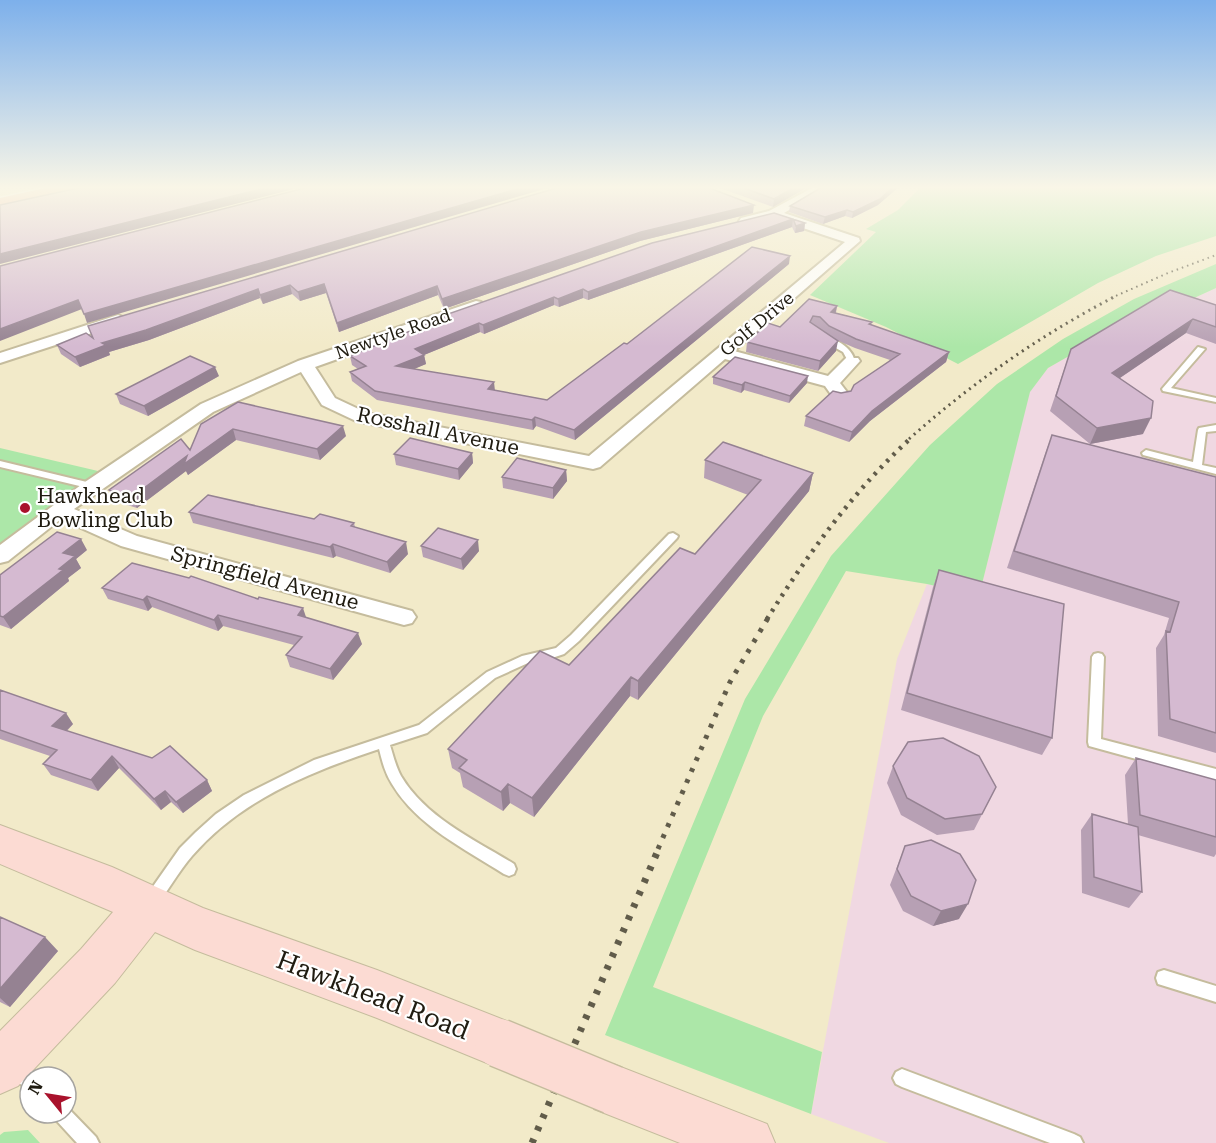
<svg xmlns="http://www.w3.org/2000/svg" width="1216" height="1143" viewBox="0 0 1216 1143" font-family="'Roboto Serif',serif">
  <rect width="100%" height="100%" fill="#f2eac9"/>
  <path fill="#f0d8e2" d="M1216,288V1143H889L811,1114L897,659L927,584L979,596L1029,392L1048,368L1162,303L1181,304Z"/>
  <path fill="#ace7a8" d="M921,187H1216V236L1156,256L1098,283L958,364L886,327L810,295L876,232L866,229L898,210Z
    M1216,264V288L1181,304L1162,303L1048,368L1030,392L979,596L927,584L846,571L763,716L653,987L822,1052L811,1114L605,1035L745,699L831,556L930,445L997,384L1063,339L1134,299Z
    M0,448L98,471L0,544Z
    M28,1130L40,1143H0V1135L4,1132Z"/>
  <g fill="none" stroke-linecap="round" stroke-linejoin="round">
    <defs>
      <path id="lane" d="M823,337C837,338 854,349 855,363H849L843,352L823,341Z
        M1198,347L1205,349L1171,388L1216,398V402L1163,391L1162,389Z
        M1216,425V431L1206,432L1202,465L1216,468V474L1143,455L1142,453L1146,450L1193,462L1198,430L1199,428Z
        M0,461L95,484L97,486L92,489L0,467Z
        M673,533L678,536L677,538L579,641L564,654L546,660L528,663L495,678L427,733L390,745C393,755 396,767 401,776C425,817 475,840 514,864L516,869L514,874L509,876L504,874C465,849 417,826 392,784C385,773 382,761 379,749C310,772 240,800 192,856C179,871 169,889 157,905L152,907L147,905L145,900L147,895L180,848L196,832L216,814L244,795L314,760L419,725L487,672L522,656L556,648L571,635L669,534Z
        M1098,653L1102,654L1104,657L1101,739L1216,769V781L1089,746L1088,742L1092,657L1094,654Z
        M1164,970L1216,986V1002L1158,984L1156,978L1158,972Z
        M17,1059L23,1062L36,1075L37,1077H30V1090C21,1086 12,1077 8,1068L11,1062Z
        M902,1069L1074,1134L1080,1137L1083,1143H1050L902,1087L896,1084L893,1078L896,1072Z
        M66,1106L96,1137L99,1143H77L55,1119L52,1113H66Z"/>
      <path id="street" d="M814,187H828L784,213L859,238L860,241L734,351L828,376L846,358H858L860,361L840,383L850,396L847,400H835L825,386L725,359L600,467L593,469L356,421L322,405L301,372L213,412L74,509L137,536L412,611L416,617L412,623L404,625L121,546L61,519L8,561L0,563V545L85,482L201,404L298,361L476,301L481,302L483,305L481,308L315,367L335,398L367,413L589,456L845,242L773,218L745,225L739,221L741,218L769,211Z
        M118,315L123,317L126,320L123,323L0,363V353Z"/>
      <path id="secondary" d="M0,825L112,867L203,908L377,970L517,1025L524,1043L517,1061L499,1068L377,1018L195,950L155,932L115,983L18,1086L0,1094V1031L81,949L113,912L0,864Z
        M613,1064L767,1124L775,1143H680L594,1109L587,1090L594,1071Z"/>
      <path id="primary" d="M50,187H84L76,192L0,208V198Z"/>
    </defs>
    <use href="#lane" stroke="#c5bc9d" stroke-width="4"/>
    <use href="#street" stroke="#c5bc9d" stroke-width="4"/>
    <use href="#secondary" stroke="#c5bc9d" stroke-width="2"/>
    <use href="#primary" stroke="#fff" stroke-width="3"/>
    <use href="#lane" fill="#fff" fill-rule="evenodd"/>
    <use href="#street" fill="#fff" fill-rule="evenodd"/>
    <use href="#secondary" fill="#fcdbd3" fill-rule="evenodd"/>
    <use href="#primary" fill="#f8b7a6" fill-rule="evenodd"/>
    <path stroke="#615c4a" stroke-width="2" stroke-dasharray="1.5 4" stroke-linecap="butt" d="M1111,298L1168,273L1216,255"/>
    <path stroke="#615c4a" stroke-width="3" stroke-dasharray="2 4.5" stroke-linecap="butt" d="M909,439C972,383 1039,336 1114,297"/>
    <path stroke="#615c4a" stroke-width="4.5" stroke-dasharray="3 6" stroke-linecap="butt" d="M767,619C808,554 854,490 911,438"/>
    <path stroke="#615c4a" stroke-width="5" stroke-dasharray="4 8" stroke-linecap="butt" d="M658,849L730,682L768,618"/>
    <path stroke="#615c4a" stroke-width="7" stroke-dasharray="4.5 9" stroke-linecap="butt" d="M532,1143L659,848"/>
    <defs>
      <path id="secondary-bridge" d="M499,1043L613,1090"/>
    </defs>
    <use href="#secondary-bridge" stroke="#c5bc9d" stroke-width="51" stroke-linecap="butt"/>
    <use href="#secondary-bridge" stroke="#fcdbd3" stroke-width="48"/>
  </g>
  <path fill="#b7a0b4" d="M560,187L753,213L640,241L444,309L438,295L339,332L326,293L300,301L292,294L263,304L260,298L149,340L109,352L110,355L80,367L61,354L57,345L93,338Z
    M717,187H808L773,207Z
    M878,205L852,218L845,216L823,224L789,212L790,206Z
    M774,213L805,223L804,231L795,233L792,227L588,300L583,298L559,307L554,305L484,334L480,332L424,355L426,364L413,369L495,390L547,400L627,344L789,264L575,440L536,426L533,430L377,400L352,381L350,372L358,369L352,365L350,356Z
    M1216,305V344L1186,333L1120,378L1143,434L1090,444L1050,411L1071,349Z
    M837,306L836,313L872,322L871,325L949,352L946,362L870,421L849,442L804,426L806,416L841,393L851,391L890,360L855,348L832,338L836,351L818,371L746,352L747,342L780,327Z
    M219,376L148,416L120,404L116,394Z
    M713,377L807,383L789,403L744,390L741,393L713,384Z
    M201,424L346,436L320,460L236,440L188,475L186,471L137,508L114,501L109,490L190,450Z
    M1052,435L1216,477V753L1158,736L1156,648L1164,635L1169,618L1007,568L1046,451Z
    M472,453L473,463L459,480L396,465L394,454Z
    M705,460L813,473L809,491L638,700L630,696L534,817L510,803L503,811L463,787L460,773L452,768L448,749L569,665L695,554L748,495L704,478Z
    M566,470L567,481L553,499L503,488L502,477Z
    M189,512L314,519L354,523L355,527L408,554L390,573L336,556L333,558L193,523Z
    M421,546L479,551L463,570L423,557Z
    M87,550L76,559L81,568L68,578L69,581L11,629L0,625V575Z
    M939,570L1052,738L1042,755L901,710L933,587Z
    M102,588L307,618L362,644L333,680L290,667L286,655L294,645L223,626L218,631L152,607L148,611L108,599Z
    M0,690L73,724L67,731L207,780L212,791L183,813L171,802L161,810L119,768L98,791L51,775L43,764L50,756L0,739Z
    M1136,758L1216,780V854L1214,857L1138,835L1142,892L1129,908L1082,893L1081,830L1092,814L1128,824L1125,775Z
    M893,766L996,787L974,830L937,835L901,815L887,783Z
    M905,846L959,919L933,926L903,911L890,885Z
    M0,917L58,951L10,1007L0,1002Z"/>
  <path fill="#958292" d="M269,187H302L0,264V254Z
    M524,187H551L87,323L84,314Z
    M795,187H808L773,207L774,199Z
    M893,187H899L878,205L852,218L853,212Z
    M754,205L753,213L640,241L444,309L442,299L641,232Z
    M847,210L845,216L823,224L825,217Z
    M793,219L792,227L588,300V292Z
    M805,223L804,231L795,233L796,226Z
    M790,256L789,264L575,440L574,430Z
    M324,284L326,293L300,301L298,292Z
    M290,285L292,294L263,304L260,295Z
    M437,286L438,295L339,332L337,323Z
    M258,289L260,298L149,340L109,352L110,355L80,367L75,357L102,343Z
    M583,289V298L559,307L558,299Z
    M554,297V305L484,334L483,325Z
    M78,300L82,309L0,341V329Z
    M837,306L835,315L831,312Z
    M1193,319L1186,333L1105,388L1112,373Z
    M479,323L480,332L424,355L426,364L398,376L396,366L415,349Z
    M838,341L836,351L818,371L820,361Z
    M949,352L946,362L870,421L849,442L852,432L872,411Z
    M215,367L219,376L148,416L144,406Z
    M808,376L807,383L789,403L790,396Z
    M494,382L495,391L488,389Z
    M745,382L744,390L741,393L742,385Z
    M535,417L536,426L533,430L532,420Z
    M1151,418L1143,434L1090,444L1097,428Z
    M343,426L346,436L320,460L317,449Z
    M233,429L236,440L188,475L186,471L137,508L132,497L187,456Z
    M472,453L473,463L459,480L458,469Z
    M566,470L567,481L553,499V488Z
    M813,473L809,491L638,700V681Z
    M81,539L87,550L76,559L81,568L68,578L69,581L11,629L3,617L59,569L63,553Z
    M478,540L479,551L463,570L461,559Z
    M406,542L408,554L390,573L387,562Z
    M333,544L336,556L333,558L330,547Z
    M147,596L152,607L148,611L143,600Z
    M303,608L307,620L298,615Z
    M218,615L223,626L218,631L214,620Z
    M358,633L362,644L333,680L330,669Z
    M631,677L630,696L534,817L532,798Z
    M66,713L73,724L60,737L52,726Z
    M112,756L119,768L98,791L91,780Z
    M207,780L212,791L183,813L176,802Z
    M508,784L510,803L503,811L501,792Z
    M165,791L171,802L161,810L154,799Z
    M968,904L959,919L933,926L941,911Z
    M45,937L58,951L10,1007L0,998V989Z"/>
  <path fill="#d5bad1" stroke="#958292" stroke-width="1.5" d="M83,187H269L0,254V205Z
    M309,187H524L84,314L78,300L0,329V266Z
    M560,187H707L754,205L641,232L442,299L437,286L337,323L324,284L298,292L290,285L260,295L258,289L146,330L102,343L106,345L75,357L57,345L86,333L93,338L88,326Z
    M741,187H795L774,199Z
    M822,187H845L850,188L851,187H893L880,199L853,212L847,210L825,217L790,206Z
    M774,213L805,223L796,226L793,219L588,292L583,289L558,299L554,297L483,325L479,323L415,349L424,355L396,366L494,382L488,389L547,400L624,343L627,344L752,247L790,256L574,430L535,417L532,420L375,391L350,372L366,366L350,356L449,315L448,314L652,243Z
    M1170,290L1216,305V327L1193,319L1112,373L1153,401L1151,418L1097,428L1056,396L1071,349Z
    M809,299L837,306L831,312L872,322L869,324L949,352L872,411L852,432L806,416L833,391L841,393L851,391L854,385L900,354L856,339L829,326L820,317L813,316L810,322L838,341L820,361L747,342L768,323L780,327Z
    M190,356L215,367L144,406L116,394Z
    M735,357L808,376L790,396L745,382L742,385L713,377Z
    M238,402L343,426L317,449L233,429L184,464L187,456L132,497L109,490L181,439L190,450L201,424Z
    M1052,435L1216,477V733L1170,719L1166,631L1170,632L1179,602L1014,551Z
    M410,438L472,453L458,469L394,454Z
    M723,442L813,473L638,681L631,677L532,798L508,784L501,792L459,768L467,760L448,749L540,651L569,665L680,548L695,554L761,480L705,460Z
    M517,458L566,470L553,488L502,477Z
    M208,495L314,519L320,514L354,523L351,526L406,542L387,562L333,544L330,547L189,512Z
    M438,528L478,540L461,559L421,546Z
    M57,532L81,539L63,553L75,556L59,569L63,570L3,617L0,616V575Z
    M132,563L189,578L191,576L258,599L259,597L303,608L298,615L358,633L330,669L286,655L302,637L218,615L214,620L147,596L143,600L102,588Z
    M939,570L1064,604L1052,738L907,693Z
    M0,690L66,713L52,726L152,758L170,746L207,780L176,802L165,791L154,799L112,756L91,780L43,764L57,750L0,730Z
    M943,738L979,756L996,787L982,814L945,819L907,798L893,766L908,742Z
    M1136,758L1216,780V837L1140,815Z
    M1092,814L1138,827L1142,892L1094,877Z
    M931,840L960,854L976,880L968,904L941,911L911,896L897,869L905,846Z
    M0,917L45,937L0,989Z"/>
  <linearGradient id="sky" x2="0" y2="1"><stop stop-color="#7db0eb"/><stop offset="0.54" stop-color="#f9f6e7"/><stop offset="1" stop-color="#f9f6e7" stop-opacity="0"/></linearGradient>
  <rect width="1216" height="347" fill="url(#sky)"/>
  <circle fill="#a9122c" stroke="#fff" stroke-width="2" cx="25" cy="508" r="6"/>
  <g text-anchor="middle" stroke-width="4.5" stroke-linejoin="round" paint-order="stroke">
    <g font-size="18" fill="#201c11" stroke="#fff">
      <text transform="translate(757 324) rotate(-40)" y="6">Golf Drive</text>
      <text transform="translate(393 334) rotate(-19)" y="6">Newtyle Road</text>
    </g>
    <g font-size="21" fill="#201c11" stroke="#fff">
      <text transform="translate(438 431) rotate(12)" y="7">Rosshall Avenue</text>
      <text transform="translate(265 578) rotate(15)" y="7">Springfield Avenue</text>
    </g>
    <g font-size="21" fill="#201c11" stroke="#fff" text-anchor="start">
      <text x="37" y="503">Hawkhead<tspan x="37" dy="24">Bowling Club</tspan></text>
    </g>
    <g font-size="26" fill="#201c11" stroke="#fff">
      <text transform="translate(373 995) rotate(21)" y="9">Hawkhead Road</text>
    </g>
  </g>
  <g transform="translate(48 1095) rotate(300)"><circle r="28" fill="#ffffff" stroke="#a6a4a0" stroke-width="1.5"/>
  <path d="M0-4.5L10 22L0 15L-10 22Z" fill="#a9122c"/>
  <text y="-9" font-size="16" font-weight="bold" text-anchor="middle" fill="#201c11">N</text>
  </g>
</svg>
